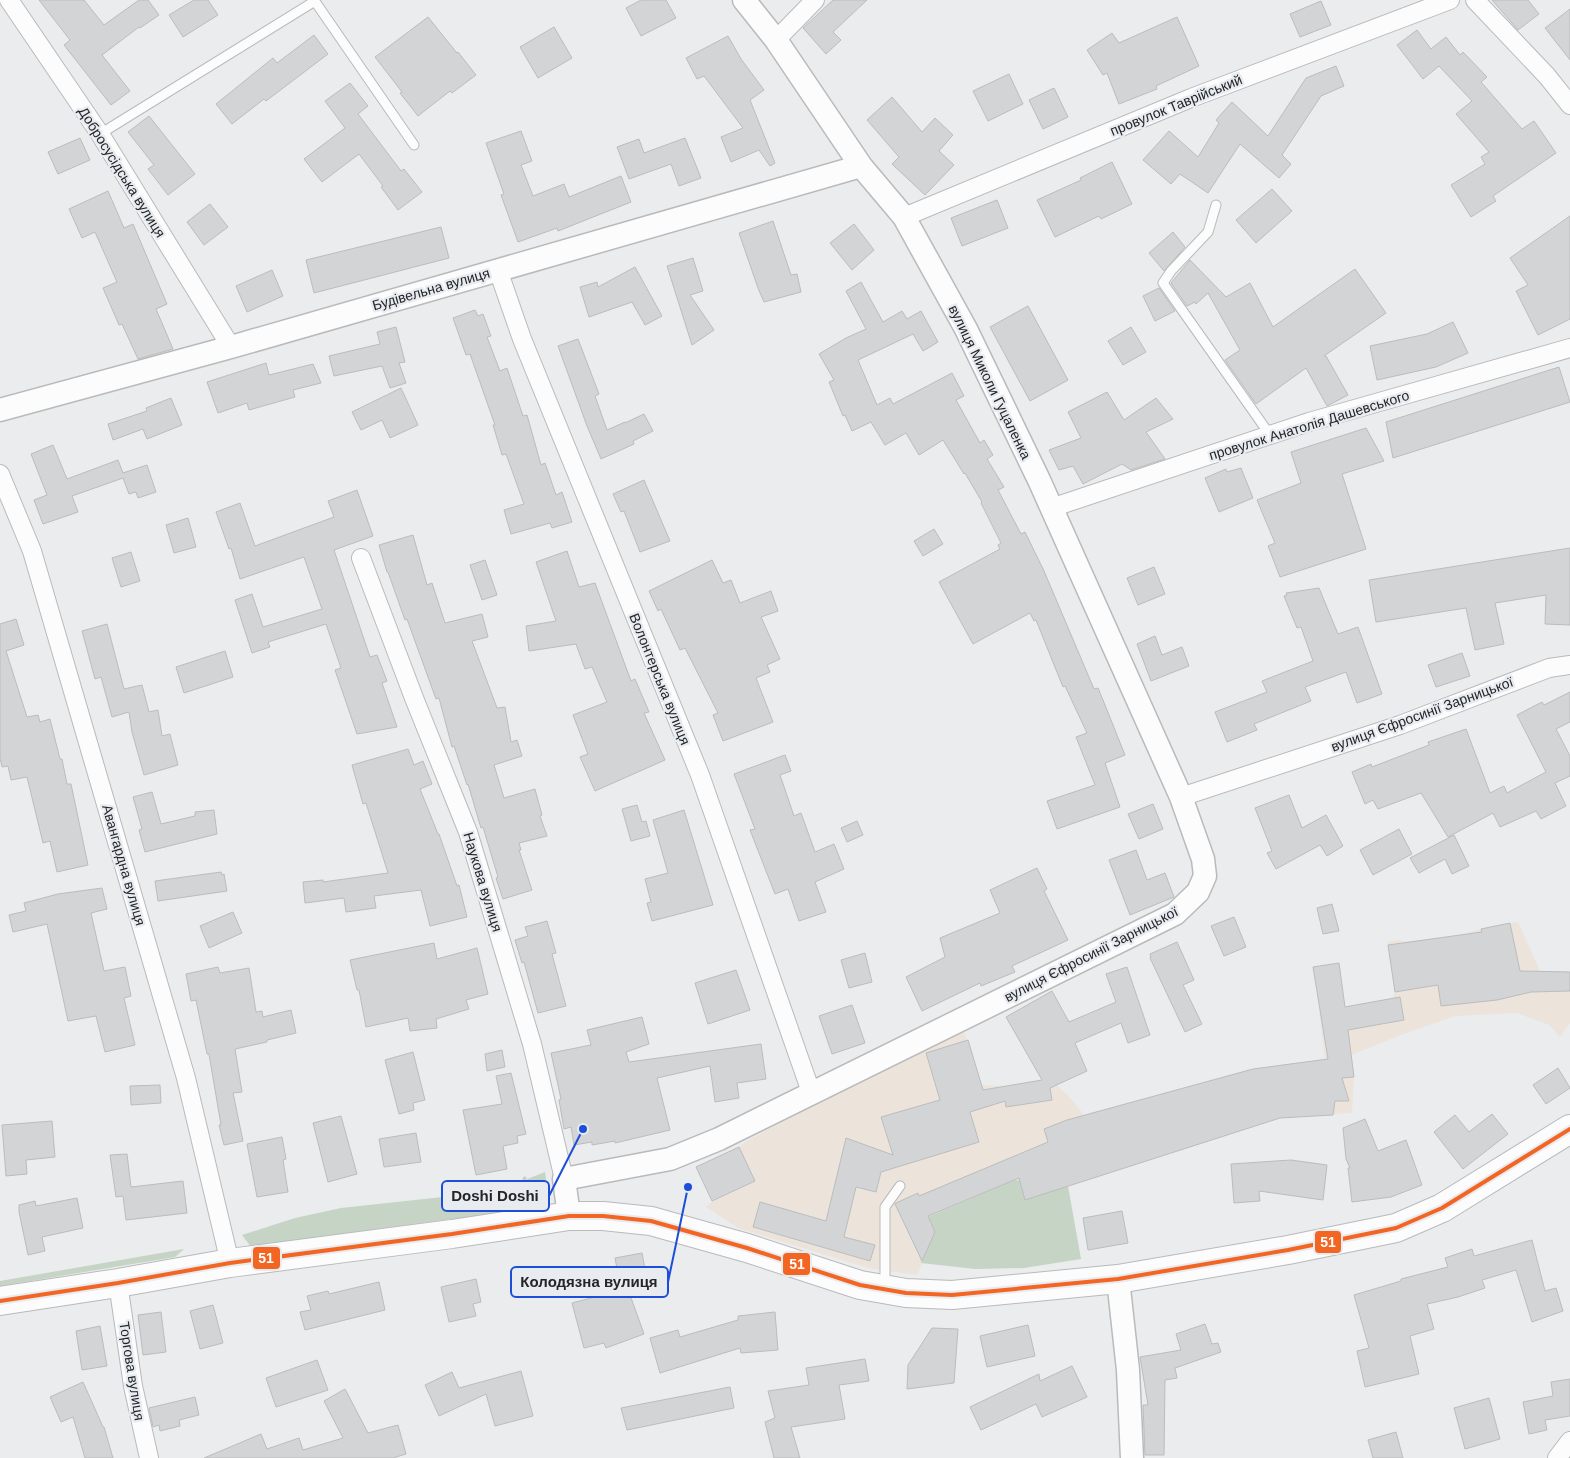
<svg xmlns="http://www.w3.org/2000/svg" width="1570" height="1458" viewBox="0 0 1570 1458" font-family="Helvetica,sans-serif">
  <rect width="100%" height="100%" fill="#eaecee"/>
  <path fill="#ece4db" d="M1518,922L1540,971L1570,972V1023L1560,1037L1549,1025L1517,1013L1455,1016L1401,1035L1351,1055L1354,1077L1352,1113L1280,1118L1025,1200L935,1232L917,1275L868,1268L738,1228L706,1207L713,1201L755,1181L739,1147L745,1142L804,1110L963,1029L982,1085L1003,1086L1049,1079L1068,1095L1084,1115L1253,1069L1325,1059L1319,1011L1393,998L1395,992L1387,942L1399,940L1405,942L1460,935L1481,929Z"/>
  <path fill="#c5d4c4" d="M545,1172L549,1200L544,1210L453,1219L251,1247L242,1235L295,1218L341,1208L452,1196L505,1188Z
    M1014,1180L1068,1186L1081,1259L1024,1268L975,1269L921,1263L935,1232L928,1217Z
    M184,1249L175,1257L0,1286V1281Z"/>
  <path fill="#d2d4d5" stroke="#bbbcbe" d="M39,0H84L104,25L139,0H148L159,15L140,28L139,27L102,55L130,91L111,105L64,45L70,40Z
    M194,0H208L218,15L183,37L169,15Z
    M641,0H666L676,18L641,36L626,8Z
    M833,0H867L833,32L841,40L826,54L803,28Z
    M1492,0H1528L1539,14L1518,30Z
    M1321,1L1331,25L1300,37L1290,14Z
    M1570,9V60L1545,28Z
    M428,17L457,53L458,52L476,75L452,93L450,91L418,116L400,93L402,92L375,57Z
    M1177,17L1199,66L1156,86L1157,89L1119,104L1107,73L1103,75L1087,50L1112,33L1119,43Z
    M554,27L572,58L538,78L520,47Z
    M1417,30L1431,49L1446,37L1460,55L1463,52L1487,77L1481,82L1522,129L1534,121L1556,153L1493,196L1496,201L1471,217L1451,185L1485,164L1481,157L1489,152L1456,114L1472,101L1439,66L1423,79L1397,45Z
    M314,35L328,54L266,101L264,99L232,124L216,104L273,58L277,63Z
    M728,36L741,59L764,90L750,100L775,163L770,166L759,150L731,162L721,137L743,128L704,76L697,79L686,58Z
    M1336,66L1344,86L1321,96L1282,155L1291,164L1279,178L1240,144L1208,193L1180,174L1171,184L1143,160L1169,131L1198,157L1219,123L1216,120L1232,102L1268,136L1306,78Z
    M1009,74L1023,104L988,121L973,91Z
    M350,83L368,106L358,114L401,171L404,169L422,192L398,210L381,187L383,186L359,154L322,182L304,159L345,128L325,101Z
    M1054,88L1068,117L1043,129L1029,100Z
    M892,97L922,132L935,118L953,135L939,151L954,165L925,195L892,164L899,157L867,120Z
    M149,116L195,174L168,195L148,169L154,165L128,132Z
    M521,131L532,161L521,165L533,196L564,184L569,197L621,176L631,202L558,231L557,228L518,242L501,195L504,194L486,143Z
    M80,138L90,160L58,174L48,152Z
    M685,138L701,178L679,186L671,164L629,179L617,147L639,139L644,153Z
    M1112,162L1132,204L1101,219L1099,216L1055,237L1037,200L1081,180L1080,178Z
    M1272,189L1292,211L1256,243L1236,220Z
    M108,191L124,228L133,224L167,304L156,309L173,349L138,359L122,324L119,325L103,288L117,282L95,232L82,238L69,209Z
    M997,200L1008,228L962,246L951,218Z
    M210,204L228,227L204,245L187,222Z
    M1570,216V319L1538,335L1516,291L1528,285L1510,258Z
    M773,221L791,275L797,274L801,292L764,302L758,288L739,233Z
    M854,224L874,250L852,270L830,243Z
    M441,227L449,258L314,293L306,260Z
    M1173,232L1185,247L1164,271L1149,253Z
    M693,258L703,291L690,295L714,330L692,345L667,266Z
    M1190,260L1226,297L1250,283L1273,327L1355,269L1386,313L1324,356H1326L1348,395L1327,406L1306,368L1256,404L1225,360L1240,350L1208,293L1196,304L1195,302L1187,306L1171,283Z
    M635,267L662,316L645,325L632,302L589,317L580,287L597,282L598,287Z
    M272,270L283,296L247,312L236,286Z
    M861,282L883,322L902,311L907,319L921,311L938,342L923,351L913,334L858,360L877,405L890,398L893,404L952,373L964,396L956,400L980,443L984,440L993,455L987,459L1004,487L998,490L1021,534L1025,532L1044,571L1094,689L1098,688L1103,700L1125,755L1105,763L1120,807L1057,829L1047,801L1095,785L1076,737L1087,733L1065,686L1063,687L1036,620L1034,621L1030,613L973,644L939,582L1000,549L998,545L1001,543L981,503L982,502L965,473L964,474L943,440L919,455L906,433L885,445L871,422L852,431L845,415L843,416L829,382L834,380L819,354L846,338L866,329L846,291Z
    M1159,288L1175,311L1155,321L1143,296Z
    M1028,306L1068,380L1030,401L990,327Z
    M475,310L478,316L483,314L491,336L487,337L500,371L507,368L523,416L527,415L541,465L545,463L556,495L562,492L572,522L552,528L550,523L511,534L504,510L524,504L506,454L502,455L493,425H495L470,354L466,355L453,318Z
    M1453,322L1468,353L1436,367L1377,380L1370,346L1427,334Z
    M396,327L405,362L399,363L406,383L390,388L382,366L334,376L329,356L380,344L377,332Z
    M1131,327L1146,352L1123,365L1108,341Z
    M578,339L599,394L595,396L607,430L625,422V423L644,414L653,431L633,441L634,444L601,459L587,426L558,346Z
    M266,363L269,375L313,364L321,383L293,390L295,397L249,410L247,403L218,413L207,382Z
    M1559,367L1570,402L1393,458L1386,422Z
    M401,388L418,425L390,438L382,420L361,430L352,412Z
    M1107,392L1124,420L1156,398L1173,419L1146,432L1165,459L1131,470L1122,464L1083,484L1073,466L1059,470L1049,450L1081,438L1068,412Z
    M171,398L182,425L147,439L143,429L113,440L108,424L147,411L146,408Z
    M1366,428L1384,461L1342,474L1366,549L1280,577L1268,546L1275,543L1257,500L1301,483L1291,452Z
    M53,445L67,479L118,460L123,473L147,465L156,492L138,498L136,492L129,494L123,478L72,496L78,512L43,524L34,500L47,495L31,454Z
    M1241,468L1253,498L1219,512L1205,478L1226,469L1227,472Z
    M644,480L670,541L640,552L624,511L621,512L613,494Z
    M357,490L373,536L334,550L370,657L377,655L387,681L382,683L397,727L357,734L335,670L341,668L326,624L268,642L270,647L252,653L235,600L252,594L263,627L322,609L304,557L240,579L231,548L229,549L216,512L240,503L255,546L334,517L328,501Z
    M188,518L196,547L174,553L166,525Z
    M934,529L943,544L923,556L914,541Z
    M413,535L427,585L432,583L445,623L482,614L488,637L472,641L497,708L505,707L511,742L517,740L522,756L494,765L504,798L535,789L542,815L540,816L547,836L519,843L521,850H519L532,890L503,899L496,878L498,877L483,827L481,828L468,784L467,785L454,746L452,747L439,698L436,699L407,619L405,620L388,572H387L379,545Z
    M1570,548V625L1545,624L1546,595L1495,603L1504,644L1475,650L1466,608L1376,622L1369,580Z
    M567,551L579,587L595,583L631,681L635,679L649,712L644,713L665,760L595,791L580,757L588,754L573,715L607,702L592,667L585,669L576,644L529,651L526,626L556,621L536,562Z
    M131,552L140,581L121,587L112,558Z
    M485,560L497,595L482,600L470,565Z
    M712,560L723,583L731,580L740,603L771,591L778,611L761,617L780,659L767,665L770,672L756,678L773,722L723,741L713,715L718,713L685,648L680,650L661,609L658,611L649,591Z
    M1154,567L1165,594L1138,605L1127,578Z
    M1319,588L1338,634L1358,627L1382,694L1357,703L1346,672L1305,687L1311,701L1254,724L1257,730L1227,742L1215,712L1267,692L1262,681L1313,661L1301,627L1297,628L1284,596L1287,595L1286,593Z
    M16,619L24,645L6,651L27,717L38,715L40,722L50,719L60,759H62L67,784H71L88,865L57,872L50,841L43,843L27,777L11,780L8,766L2,767L0,758V624Z
    M107,624L124,689L142,685L149,712L158,710L162,736L170,734L178,765L144,775L132,732L129,712L112,717L101,677L95,679L82,631Z
    M1155,636L1162,655L1182,647L1189,666L1151,681L1137,644Z
    M225,651L233,677L184,693L176,667Z
    M1462,653L1470,676L1436,687L1428,665Z
    M1570,692V722L1556,729L1570,756V776L1555,783L1566,806L1541,819L1536,811L1500,827L1493,813L1448,837L1421,793L1378,809L1373,800L1365,804L1352,772L1371,764L1372,767L1429,745L1428,742L1466,729L1490,793L1504,786L1507,793L1546,772L1517,715L1542,702L1544,705Z
    M408,749L414,765L423,761L432,784L420,789L438,834H439L457,886L459,885L467,917L430,926L421,890L374,896L376,908L346,912L344,898L305,903L303,882L323,880V882L388,873L366,803L363,804L352,765Z
    M785,755L791,771L780,775L794,816L801,813L815,852L834,844L844,869L815,882L826,912L799,921L788,889L775,894L750,830L755,829L734,774Z
    M152,792L161,824L195,816V812L214,810L217,834L145,852L139,830L142,829L133,797Z
    M1289,795L1302,828L1326,815L1343,846L1327,856L1320,845L1276,869L1267,853L1272,851L1255,808Z
    M1153,804L1163,829L1139,839L1128,814Z
    M637,805L642,822L646,821L650,836L631,841L622,809Z
    M684,810L713,905L652,921L647,903L651,902L645,879L668,873L653,820Z
    M857,821L863,835L847,842L841,828Z
    M1399,829L1412,854L1373,875L1360,850Z
    M1454,835L1469,866L1452,874L1445,859L1419,873L1410,858Z
    M1136,850L1147,880L1165,873L1174,897L1130,915L1109,860Z
    M1037,868L1047,889L1044,891L1068,940L1012,966L1015,972L981,986L980,983L922,1011L906,977L945,957L940,938L1000,913L990,890Z
    M221,872L222,875L224,874L227,891L158,901L155,881Z
    M102,888L107,909L91,913L104,971L125,967L131,996L124,998L135,1045L105,1052L96,1016L68,1021L47,924L13,932L9,915L26,911L24,903L58,894Z
    M1332,904L1339,931L1323,934L1317,908Z
    M233,912L242,933L209,948L200,926Z
    M1234,917L1246,947L1224,956L1211,926Z
    M547,921L556,953L552,954L566,1006L538,1013L524,962L522,963L515,940L528,936L525,927Z
    M1510,923L1520,971L1570,972V991L1531,992L1497,1000L1441,1006L1438,985L1395,992L1388,945L1482,932L1481,929Z
    M1177,942L1194,980L1183,985L1202,1024L1185,1032L1150,958H1151L1150,954Z
    M434,943L437,959L477,948L488,994L466,1000L469,1009L436,1019L437,1028L410,1031L408,1018L366,1027L359,990H357L350,960Z
    M865,953L872,982L849,988L841,960Z
    M1339,963L1345,1007L1400,997L1404,1020L1348,1030L1354,1077L1342,1078L1349,1101H1335L1333,1115L1280,1118L1025,1200L1019,1178L928,1216L935,1232L922,1261L895,1204L896,1203L918,1193L919,1196L1048,1142L1044,1129L1067,1120L1253,1069L1328,1059L1313,967Z
    M218,967L220,973L249,968L256,1012L262,1011L263,1017L291,1010L296,1033L267,1040V1042L235,1049L242,1092L233,1093L243,1141L224,1145L219,1125H221L209,1054H207L196,1000L191,1001L186,974Z
    M1127,967L1150,1035L1128,1043L1121,1023L1075,1043L1087,1071L1050,1088L1052,1100L1006,1107L1005,1101L970,1112L979,1142L881,1172L876,1192L856,1187L844,1237L875,1245L870,1261L753,1227L760,1202L826,1221L846,1138L893,1155L881,1117L940,1100L926,1053L968,1040L983,1090L1042,1080L1006,1017L1052,991L1069,1022L1116,1002L1106,974Z
    M736,970L750,1010L708,1024L695,983Z
    M852,1005L865,1043L832,1054L819,1016Z
    M642,1017L649,1044L626,1052L629,1062L761,1044L766,1079L737,1083L739,1098L715,1102L710,1066L657,1078L670,1130L615,1143V1141L592,1145V1142L574,1145L571,1127L564,1129L559,1100L561,1099L551,1053L591,1045L587,1030Z
    M502,1050L505,1067L487,1071L485,1054Z
    M413,1052L425,1100L413,1103L414,1110L399,1114L385,1060Z
    M1558,1068L1570,1088L1546,1104L1533,1085Z
    M511,1073L526,1134L517,1136L518,1143L503,1146L507,1169L476,1175L463,1110L502,1104L496,1076Z
    M160,1085L161,1103L131,1105L130,1086Z
    M1492,1114L1508,1134L1463,1169L1434,1132L1455,1115L1469,1132Z
    M341,1116L357,1174L328,1182L313,1123Z
    M1365,1119L1378,1151L1406,1140L1422,1185L1391,1197L1352,1202L1348,1168H1350L1346,1159L1343,1128Z
    M52,1121L55,1157L26,1160L27,1174L6,1176L2,1125Z
    M416,1133L421,1162L384,1167L379,1139Z
    M282,1137L286,1159L283,1160L288,1192L257,1197L247,1144Z
    M739,1147L755,1181L712,1201L696,1167Z
    M127,1154L131,1187L183,1181L187,1213L126,1220L123,1196L116,1197L110,1155Z
    M1291,1160L1327,1165L1323,1200L1259,1191L1260,1201L1234,1203L1231,1164Z
    M77,1198L83,1228L42,1237L45,1251L28,1255L19,1212V1205L35,1201L36,1206Z
    M1122,1211L1128,1243L1088,1250L1083,1218Z
    M1532,1240L1545,1291L1556,1288L1563,1311L1532,1322L1516,1270L1482,1280L1485,1288L1458,1297L1427,1304L1434,1329L1410,1336L1419,1374L1365,1387L1357,1351L1369,1348L1354,1295L1401,1281V1279L1448,1267L1445,1258L1472,1249L1474,1256Z
    M642,1253L649,1291L630,1295L644,1334L606,1348L604,1343L584,1348L572,1303L621,1290L615,1258Z
    M476,1279L481,1302L473,1304L476,1316L449,1322L441,1287Z
    M379,1282L385,1310L305,1330L300,1312L311,1310L307,1296L328,1291L329,1294Z
    M213,1305L223,1343L200,1349L190,1311Z
    M161,1312L166,1352L143,1355L138,1315Z
    M775,1312L778,1350L741,1353L740,1348L660,1373L650,1338L678,1330L680,1337L738,1320V1316Z
    M1205,1324L1212,1344L1218,1343L1221,1352L1175,1368L1177,1378L1165,1380L1164,1455H1145L1143,1405H1148L1140,1357L1181,1350L1176,1334Z
    M1028,1325L1035,1356L987,1367L980,1336Z
    M100,1326L107,1366L82,1370L76,1331Z
    M932,1328L958,1329L954,1383L907,1389L908,1365Z
    M865,1359L869,1381L839,1385L845,1419L791,1427L800,1458H774L765,1422L775,1418L768,1391L809,1385L806,1368Z
    M317,1360L328,1390L276,1407L266,1378Z
    M1072,1366L1087,1397L1042,1417L1036,1404L981,1430L970,1407L1039,1374L1040,1381Z
    M521,1371L533,1416L495,1426L486,1394L439,1416L425,1385L452,1372L459,1388Z
    M1570,1379V1416L1545,1420L1547,1430L1529,1434L1523,1402L1553,1396L1551,1382Z
    M83,1382L103,1427H104L113,1458H85L73,1417L61,1422L50,1397Z
    M730,1387L734,1408L627,1430L621,1408Z
    M345,1389L368,1433L398,1425L406,1454L393,1458H204L261,1434L267,1449L299,1438L303,1450L343,1438L324,1401Z
    M195,1397L199,1415L179,1420L180,1426L160,1431L159,1425L153,1427L149,1408Z
    M1489,1398L1500,1439L1465,1449L1454,1408Z
    M1396,1432L1403,1458H1373L1368,1440Z"/>
  <g fill="none" stroke-linecap="round" stroke-linejoin="round">
    <defs>
      <path id="service" d="M314,0L414,145
        M100,134L315,1
        M1216,205L1208,232L1171,271L1163,283L1270,435
        M885,1285V1207L900,1186"/>
      <path id="minor" d="M9,0L100,134L231,347
        M1475,0L1547,76L1570,105
        M776,40L815,0
        M904,217L1191,98L1450,0
        M498,270L522,339L700,775L811,1092
        M0,474L32,551L186,1078L230,1263
        M1051,508L1309,422L1570,348
        M361,558L414,698L468,832L532,1044L564,1179
        M1181,797L1400,725L1549,668L1570,665
        M118,1283L133,1386L149,1458
        M1557,1458L1570,1441"/>
      <path id="tertiary" d="M0,410L231,347L861,166
        M569,1216L564,1179L670,1159L719,1139L1175,914L1198,892L1205,876L1203,859L1181,797L1039,480L966,329L904,217L861,166L776,40L744,0
        M1118,1279L1128,1370L1132,1458"/>
      <path id="primary" d="M0,1301L118,1283L230,1263L452,1234L569,1216H603L651,1221L747,1248L860,1285L906,1293L952,1295L1118,1279L1288,1250L1396,1228L1442,1208L1570,1129"/>
    </defs>
    <use href="#service" stroke="#b9babc" stroke-width="11"/>
    <use href="#minor" stroke="#b9babc" stroke-width="20"/>
    <use href="#tertiary" stroke="#b9babc" stroke-width="25"/>
    <use href="#primary" stroke="#b9babc" stroke-width="30"/>
    <path stroke="#cacbcc" stroke-width="3" stroke-dasharray="4 2.5" stroke-linecap="butt" d="M508,1201L527,1175"/>
    <use href="#service" stroke="#fcfcfc" stroke-width="9"/>
    <use href="#minor" stroke="#fcfcfc" stroke-width="18"/>
    <use href="#tertiary" stroke="#fcfcfc" stroke-width="22"/>
    <use href="#primary" stroke="#fcfcfc" stroke-width="28"/>
    <defs>
      <path id="bus-1" d="M0,1301L118,1283L230,1263L452,1234L569,1216H603L651,1221L747,1248L860,1285L906,1293L952,1295L1118,1279L1288,1250L1396,1228L1442,1208L1570,1129"/>
    </defs>
    <use href="#bus-1" stroke="#e8ebf0" stroke-width="8"/>
    <use href="#bus-1" stroke="#f26522" stroke-width="4"/>
  </g>
  <g text-anchor="middle" stroke-width="4.5" stroke-linejoin="round" paint-order="stroke">
    <g font-size="14" fill="#232527" stroke="#e8ebf0">
      <text transform="translate(1176 105) rotate(-22)" y="5">провулок Таврійський</text>
      <text transform="translate(122 172) rotate(58)" y="5">Добросусідська вулиця</text>
      <text transform="translate(431 289) rotate(-16)" y="5">Будівельна вулиця</text>
      <text transform="translate(990 382) rotate(64)" y="5">вулиця Миколи Гуцаленка</text>
      <text transform="translate(1309 425) rotate(-17)" y="5">провулок Анатолія Дашевського</text>
      <text transform="translate(660 679) rotate(68)" y="5">Волонтерська вулиця</text>
      <text transform="translate(1422 714) rotate(-20)" y="5">вулиця Єфросинії Зарницької</text>
      <text transform="translate(124 865) rotate(74)" y="5">Авангардна вулиця</text>
      <text transform="translate(483 882) rotate(73)" y="5">Наукова вулиця</text>
      <text transform="translate(1091 954) rotate(-27)" y="5">вулиця Єфросинії Зарницької</text>
      <text transform="translate(132 1371) rotate(81)" y="5">Торгова вулиця</text>
    </g>
  </g>
  <path fill="none" stroke="#1d4ed8" stroke-width="2" d="M583 1129L549 1196M688 1187L668 1282"/>
  <g fill="#1d4ed8" stroke="#e8ebf0" stroke-width="2">
    <circle cx="583" cy="1129" r="5"/>
    <circle cx="688" cy="1187" r="5"/>
  </g>
  <g fill="#e8ebf0" stroke="#1d4ed8" stroke-width="2">
    <rect x="442" y="1181" width="107" height="30" rx="5"/>
    <rect x="511" y="1267" width="157" height="30" rx="5"/>
  </g>
  <g font-size="15" text-anchor="middle" font-weight="bold" fill="#232527">
    <text x="495" y="1201">Doshi Doshi</text>
    <text x="589" y="1287">Колодязна вулиця</text>
  </g>
  <g stroke="#e8ebf0" stroke-width="2">
    <rect x="1314" y="1230" width="28" height="24" rx="5" fill="#f26522"/>
    <rect x="252" y="1246" width="29" height="24" rx="5" fill="#f26522"/>
    <rect x="782" y="1252" width="29" height="24" rx="5" fill="#f26522"/>
  </g>
  <g font-size="14" text-anchor="middle" font-weight="bold" fill="#fff">
    <text x="1328" y="1247">51</text>
    <text x="266" y="1263">51</text>
    <text x="797" y="1269">51</text>
  </g>
</svg>
